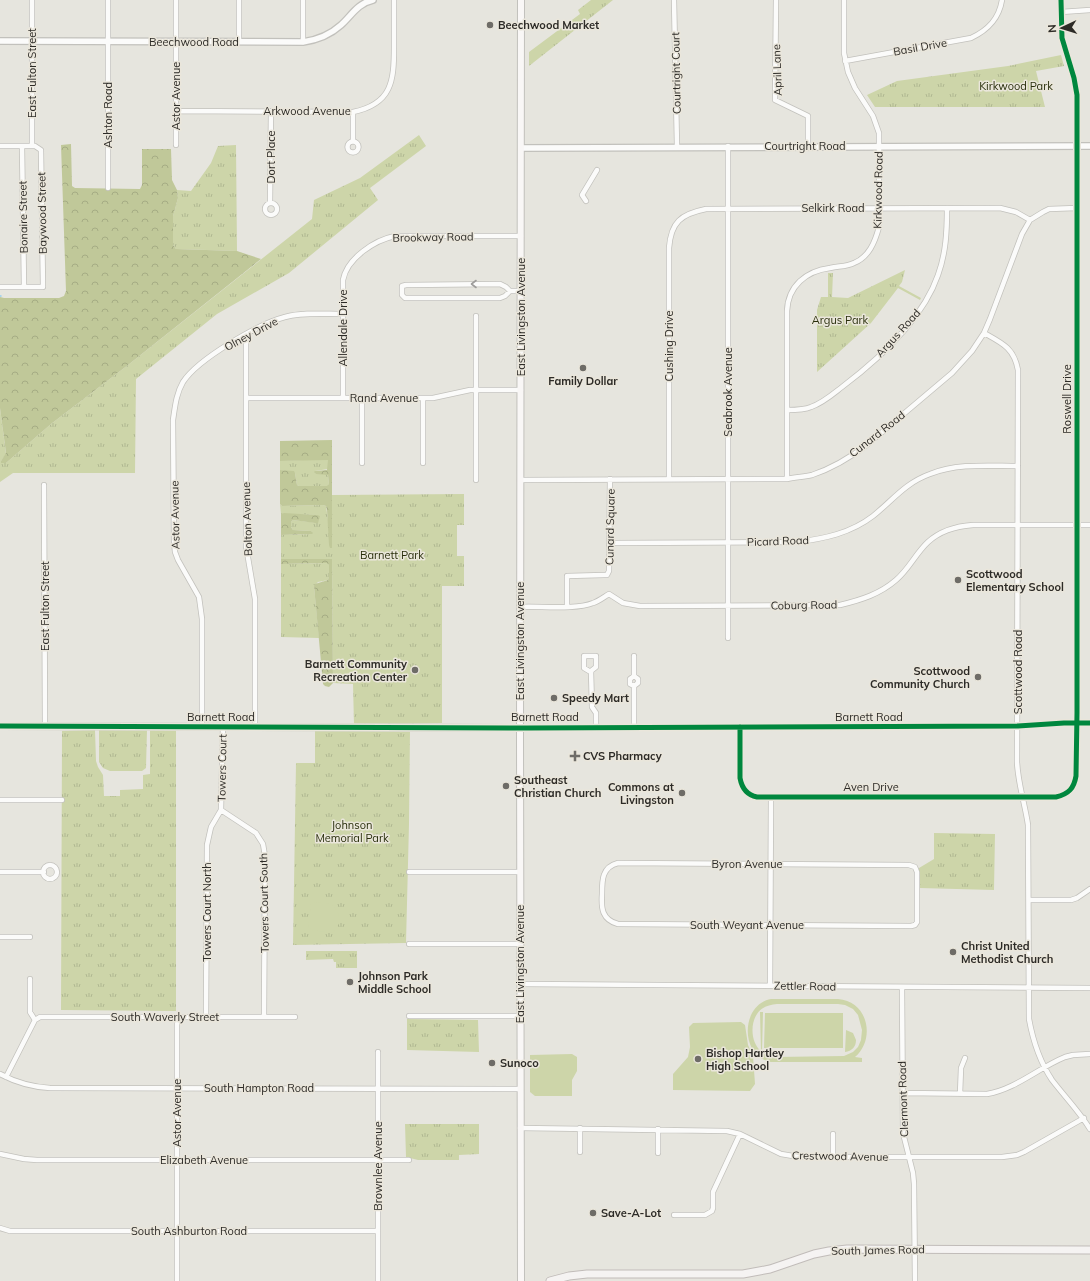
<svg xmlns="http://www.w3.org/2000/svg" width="1090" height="1281" viewBox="0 0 1090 1281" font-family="Mulish,sans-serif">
  <defs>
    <pattern id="grass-tufts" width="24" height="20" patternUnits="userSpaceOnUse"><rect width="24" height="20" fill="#cdd5a9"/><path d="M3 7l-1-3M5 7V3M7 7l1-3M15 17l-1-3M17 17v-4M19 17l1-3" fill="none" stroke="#b0b791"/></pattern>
    <pattern id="forest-crowns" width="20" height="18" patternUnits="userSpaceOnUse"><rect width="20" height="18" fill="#c0c899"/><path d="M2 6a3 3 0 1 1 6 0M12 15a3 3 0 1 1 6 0" fill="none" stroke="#a5ac84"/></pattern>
  </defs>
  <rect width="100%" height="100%" fill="#e6e5de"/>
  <path fill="url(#grass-tufts)" d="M591,0H613L529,66V52L580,14L578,10Z
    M1061,55L1064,66L1036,71L1045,107H875L867,95L897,81L1008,66Z
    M419,135L426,146L370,188L378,200L289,273L217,314L136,379L135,473H13L0,482V408L6,454L1,461L2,463H6L51,424L128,365L312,219L314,200L360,178Z
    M236,145L237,251L176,249L173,245V216L178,198L177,190L191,191L211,163L218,146Z
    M905,270L902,282L899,286L921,298L920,300L898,288L871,323L817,372V310L821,297H828V273H833L832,297L848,298Z
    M326,459L328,460V469L315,471L316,474H328L329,484L328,486H299L297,485L295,473L280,470V461Z
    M464,494V525H457V556H464V586H442V723L354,725L353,684L333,683L332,559H281V535L312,534V533L311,531L293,530L291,527V522L293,520L318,523L317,515L281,514L280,504L282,506L323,505L326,506L332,548V495Z
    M328,563C331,567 330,575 328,580L318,582L314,586L319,638L281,637V564Z
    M95,730L96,761L98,767L103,775L104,796H120V790L143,789V775L150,774V730H176V1011L61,1010L62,731Z
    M99,730H147L146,768L142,771H110L103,768L99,762Z
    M315,730H410L409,824L406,943L293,945L296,763H315Z
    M934,833L995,834L994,890L919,888V868L934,859Z
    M306,951H357V968H336V962H334L333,959L306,960Z
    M407,1019L478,1020L479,1052L407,1050Z
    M405,1124H479V1154L459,1155V1160H418L406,1157Z"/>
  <path fill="url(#forest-crowns)" d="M71,144L72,186L75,188L140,189L142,185V149H171L172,180L177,190L178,198L173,216V245L176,249L237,251L261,259L128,365L51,424L6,463H1V461L6,453L0,408V297L4,298H59L64,296L66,291L61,145Z
    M332,440V548H330L329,545L327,510L326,506L323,505L282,506L280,504V470L294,471L295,473L297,485L299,486H327L329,484L328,475L316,474L314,472L315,471L327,470L328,460L280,461V441Z
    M284,513L317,515L320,516L318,523H315L293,520L291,522V527L293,530L311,531L313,533L312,534L281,535V514Z
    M281,559H332L333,683L329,687L325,686L323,684L314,586L315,584L328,580L329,576V565L327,563L281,564Z"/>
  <path fill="#cdd5a9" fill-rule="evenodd" d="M335,648H346V664H336Z
    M316,902L331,904C341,912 342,924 333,933L311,930L308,926L311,904Z
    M771,999H838C868,1001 876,1039 855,1057L862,1058V1062H771C740,1057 740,1005 771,999ZM777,1004H838L845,1005L853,1009L858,1015L862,1030L861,1040L858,1047L853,1052L844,1056L776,1057L767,1055L762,1052L763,1012H760L761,1051C751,1043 750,1024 757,1014C761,1007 769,1005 777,1004Z
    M765,1013H843V1048H764Z
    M741,1022L745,1025L748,1045L753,1056L755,1084L750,1091L673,1090V1074L688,1057L690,1047L689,1027L693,1023Z
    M846,1030L853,1033L856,1040C856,1047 852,1051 845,1052Z
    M572,1054L577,1057V1071L572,1080V1096H535L530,1092V1055Z"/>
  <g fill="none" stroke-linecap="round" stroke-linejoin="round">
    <path stroke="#97d0f0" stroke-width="1.5" d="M0,296H1"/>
    <defs>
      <path id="minor" d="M176,0V145
        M239,0V42
        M674,0L677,146
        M776,0L775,100L808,116V146
        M1061,12L1090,10
        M303,42V0
        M845,61L971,38C988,30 999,19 1002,0
        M176,111L353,112C392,104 394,81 394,47C394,31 394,16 394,0
        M353,141V112
        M347.5 147a5.5 5.5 0 1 1 11 0a5.5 5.5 0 1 1-11 0Z
        M0,146H35L41,150L43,287H0
        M22,146L24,287
        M32,146V0
        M728,146V638
        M108,188V0
        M586,201L582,195L597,170
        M270,203L271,111
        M265 209a6 6 0 1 1 12 0a6 6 0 1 1-12 0Z
        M510,291L506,287L500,284L406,285L402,286V295L405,298H500L505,296L510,291H521
        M476,316V480
        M984,333C1002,343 1014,348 1018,370L1017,762C1018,784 1025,804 1028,825L1029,1019C1033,1041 1040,1062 1052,1080C1065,1097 1079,1111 1090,1129
        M246,334V546L255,599V727
        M246,398H433L470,390H521
        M343,398V280C347,258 375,240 395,236H521
        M362,398V463
        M423,398V463
        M787,410C795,410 804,410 811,407C823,403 833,394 842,387C879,359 923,319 938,275C946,253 947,231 947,208
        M669,479V248C671,222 681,214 706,209L1000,208L1016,212L1030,220
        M787,479V311C788,286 806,271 830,268C838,266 846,267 854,263C869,257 875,242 879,227V133L873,116L855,88L848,72L844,53V0
        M521,480L787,479C795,477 804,477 812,475C833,468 851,457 868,444L952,373L972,351L984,333L990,319L1022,234L1030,220L1043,212L1049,209L1077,208
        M44,485L45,726
        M614,543L796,542C824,539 851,533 873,516C893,500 905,483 930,474C958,463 988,466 1018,466
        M567,606V576L604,575H607L609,571L610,479
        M521,607C540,606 576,610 593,603C599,601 604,597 609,594L623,603L640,606L840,605C861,600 880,594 896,580C909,569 916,553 928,542C940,531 958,526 973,525H1090
        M584,656H596V667L591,671H589L584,668Z
        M634,656V676
        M591,671L592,707L596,713V727
        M634,686L630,684V679L634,676L638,679V683L634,686V727
        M202,727V619L199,597L178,560L175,552L174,541L173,420C175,407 176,394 183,382C198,359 258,324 285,317C303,312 324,314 343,314
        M740,727V778C742,789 747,795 757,797H1056C1069,794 1074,788 1076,776L1077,713V95L1074,78L1062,38L1061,0
        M520,728L1018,726L1064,723H1090
        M0,800H62
        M221,810L256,833L263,844L265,856L264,1017
        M221,810L223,727
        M618,863L909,865L915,867L917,872V922L915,925L911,926L618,924C602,920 601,908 602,894C602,880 602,867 618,863Z
        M43 872a7 7 0 1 1 14 0a7 7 0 1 1-14 0Z
        M0,872H44
        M409,872H520
        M1029,900H1071L1077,898L1090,889
        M0,937H30
        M409,944H520
        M30,979V1012L35,1020
        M520,984L1090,988
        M770,986L771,798
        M902,987L903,1133L913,1173L914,1184L915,1281
        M409,1016H520
        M177,1017V1281
        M206,1017L207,845L211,827L221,810
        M35,1020L40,1017H295
        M378,1052V1281
        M0,1074C17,1083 31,1087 50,1088L520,1089
        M6,1077L35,1020
        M902,1093L987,1094C1016,1089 1038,1068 1065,1057L1073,1055L1090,1054
        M960,1094L961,1068L965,1058
        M520,1128L727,1131L740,1134L781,1154L799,1157H1002L1017,1155L1024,1152L1084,1118
        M580,1128V1152
        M658,1129V1153
        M0,1154L24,1159L37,1160H409
        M833,1157V1134
        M674,1215H705L712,1211L713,1208V1192L740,1134
        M0,1228L10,1231H378"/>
      <path id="tertiary" d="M0,41L303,42C317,40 330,35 341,25C351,16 358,3 373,0
        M521,148L1090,146
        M0,726L520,728"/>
      <path id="secondary" d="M521,0L520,737L521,1281"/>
      <path id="primary" d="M550,1281L569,1276L587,1274H743L770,1269L814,1254L829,1251L847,1249L1090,1250"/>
    </defs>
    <use href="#minor" stroke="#c2c1bc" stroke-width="6"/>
    <use href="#tertiary" stroke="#c2c1bc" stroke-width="8"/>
    <use href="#secondary" stroke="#c2c1bc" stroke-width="8"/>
    <use href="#primary" stroke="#c1bcb9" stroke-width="9"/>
    <use href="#minor" stroke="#fbfbfa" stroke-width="4.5"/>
    <use href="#tertiary" stroke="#fbfbfa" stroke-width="5.5"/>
    <use href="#secondary" stroke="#f9f7f6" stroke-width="6"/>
    <use href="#primary" stroke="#f5f3f2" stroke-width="7"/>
    <defs>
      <path id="cycleway" d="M0,726L527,728L1018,726L1064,723H1090
        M740,727V778C742,789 747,795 757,797H1056C1069,794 1074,788 1076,776L1077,713V95L1074,78L1062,38L1061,0"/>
    </defs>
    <use href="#cycleway" stroke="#eae6db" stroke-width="8"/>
    <use href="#cycleway" stroke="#00873e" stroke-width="5"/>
  </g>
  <defs><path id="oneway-chevron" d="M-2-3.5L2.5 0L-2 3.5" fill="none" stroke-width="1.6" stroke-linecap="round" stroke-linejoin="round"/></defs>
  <use stroke="#9e9d9b" href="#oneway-chevron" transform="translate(474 284) rotate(180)"/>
  <g fill="#6e6c67" stroke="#eae6db" stroke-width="1.5">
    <circle cx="490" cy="25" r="4"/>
    <circle cx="583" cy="368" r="4"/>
    <circle cx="958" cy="580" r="4"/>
    <circle cx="415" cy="670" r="4"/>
    <circle cx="978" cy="677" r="4"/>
    <circle cx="554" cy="698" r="4"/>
    <path d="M573 750h4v4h4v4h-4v4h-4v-4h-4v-4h4z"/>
    <circle cx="506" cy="786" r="4"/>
    <circle cx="682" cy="793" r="4"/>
    <circle cx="953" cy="952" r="4"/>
    <circle cx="350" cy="982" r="4"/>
    <circle cx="698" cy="1059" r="4"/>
    <circle cx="492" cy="1063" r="4"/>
    <circle cx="593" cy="1213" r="4"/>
  </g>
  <g text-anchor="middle" stroke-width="3" stroke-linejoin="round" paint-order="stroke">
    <g font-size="11" font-weight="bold" fill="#2d2b27" stroke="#eae6db" text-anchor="start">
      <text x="498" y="29">Beechwood Market</text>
      <text x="583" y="385" text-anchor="middle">Family Dollar</text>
      <text x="966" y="578">Scottwood<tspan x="966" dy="13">Elementary School</tspan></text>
      <text x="407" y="668" text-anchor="end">Barnett Community<tspan x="407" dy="13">Recreation Center</tspan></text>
      <text x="970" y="675" text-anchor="end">Scottwood<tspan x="970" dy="13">Community Church</tspan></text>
      <text x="562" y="702">Speedy Mart</text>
      <text x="583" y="760">CVS Pharmacy</text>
      <text x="514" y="784">Southeast<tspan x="514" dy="13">Christian Church</tspan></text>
      <text x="674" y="791" text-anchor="end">Commons at<tspan x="674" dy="13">Livingston</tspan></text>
      <text x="961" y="950">Christ United<tspan x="961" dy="13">Methodist Church</tspan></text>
      <text x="358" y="980">Johnson Park<tspan x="358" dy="13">Middle School</tspan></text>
      <text x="706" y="1057">Bishop Hartley<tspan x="706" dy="13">High School</tspan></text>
      <text x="500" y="1067">Sunoco</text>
      <text x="601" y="1217">Save-A-Lot</text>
    </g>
    <g font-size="11" fill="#2d2b27" stroke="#eae6db">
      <text x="194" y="46">Beechwood Road</text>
      <text transform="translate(920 47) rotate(-10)" y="4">Basil Drive</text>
      <text transform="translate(777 70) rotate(-92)" y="4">April Lane</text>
      <text transform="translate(32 73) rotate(-90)" y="4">East Fulton Street</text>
      <text transform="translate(676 73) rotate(-91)" y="4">Courtright Court</text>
      <text transform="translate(176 96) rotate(-90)" y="4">Astor Avenue</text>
      <text x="307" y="115">Arkwood Avenue</text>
      <text transform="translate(108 115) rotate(-90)" y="4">Ashton Road</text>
      <text x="805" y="150">Courtright Road</text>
      <text transform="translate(271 157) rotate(-90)" y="4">Dort Place</text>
      <text transform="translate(878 190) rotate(-89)" y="4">Kirkwood Road</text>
      <text x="833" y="212">Selkirk Road</text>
      <text transform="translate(42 213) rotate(-91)" y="4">Baywood Street</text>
      <text transform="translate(23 217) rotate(-91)" y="4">Bonaire Street</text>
      <text transform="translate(433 237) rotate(-1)" y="4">Brookway Road</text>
      <text transform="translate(521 317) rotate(-90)" y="4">East Livingston Avenue</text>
      <text transform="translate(343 328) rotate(-90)" y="4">Allendale Drive</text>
      <text transform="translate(898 333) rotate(-48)" y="4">Argus Road</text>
      <text transform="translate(251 334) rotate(-28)" y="4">Olney Drive</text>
      <text transform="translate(669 346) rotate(-90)" y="4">Cushing Drive</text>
      <text transform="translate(728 392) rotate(-90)" y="4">Seabrook Avenue</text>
      <text x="384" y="402">Rand Avenue</text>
      <text transform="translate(1067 399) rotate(-90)" y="4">Roswell Drive</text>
      <text transform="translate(877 434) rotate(-38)" y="4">Cunard Road</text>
      <text transform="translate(175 515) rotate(-91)" y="4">Astor Avenue</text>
      <text transform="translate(247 519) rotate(-92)" y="4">Bolton Avenue</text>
      <text transform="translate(610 527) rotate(-89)" y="4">Cunard Square</text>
      <text transform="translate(778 541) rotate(-2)" y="4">Picard Road</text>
      <text transform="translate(804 605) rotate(-1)" y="4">Coburg Road</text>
      <text transform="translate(45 606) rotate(-90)" y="4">East Fulton Street</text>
      <text transform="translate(520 641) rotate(-90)" y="4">East Livingston Avenue</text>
      <text transform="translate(1018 672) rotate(-90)" y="4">Scottwood Road</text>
      <text x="221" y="721">Barnett Road</text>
      <text x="545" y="721">Barnett Road</text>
      <text x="869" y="721">Barnett Road</text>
      <text transform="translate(222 768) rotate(-89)" y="4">Towers Court</text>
      <text x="871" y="791">Aven Drive</text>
      <text x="747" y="868">Byron Avenue</text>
      <text transform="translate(264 903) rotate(-91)" y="4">Towers Court South</text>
      <text transform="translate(207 912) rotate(-90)" y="4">Towers Court North</text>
      <text x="747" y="929">South Weyant Avenue</text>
      <text transform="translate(520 964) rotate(-90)" y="4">East Livingston Avenue</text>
      <text transform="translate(805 986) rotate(1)" y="4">Zettler Road</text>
      <text x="165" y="1021">South Waverly Street</text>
      <text x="259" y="1092">South Hampton Road</text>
      <text transform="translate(903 1099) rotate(-92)" y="4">Clermont Road</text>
      <text transform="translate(177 1113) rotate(-90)" y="4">Astor Avenue</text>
      <text transform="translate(840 1156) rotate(1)" y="4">Crestwood Avenue</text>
      <text x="204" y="1164">Elizabeth Avenue</text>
      <text transform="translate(378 1166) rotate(-90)" y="4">Brownlee Avenue</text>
      <text x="189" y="1235">South Ashburton Road</text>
      <text transform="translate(878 1250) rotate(-1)" y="4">South James Road</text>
    </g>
    <g font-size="11" fill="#282e0b" stroke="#eae6db">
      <text x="1016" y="90">Kirkwood Park</text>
      <text x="840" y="324">Argus Park</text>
      <text x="392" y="559">Barnett Park</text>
      <text x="352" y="829">Johnson<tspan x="352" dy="13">Memorial Park</tspan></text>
    </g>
  </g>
  <g transform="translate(1062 28) rotate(266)" stroke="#eae6db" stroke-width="3" paint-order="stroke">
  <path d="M0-3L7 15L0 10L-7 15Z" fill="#2d2b27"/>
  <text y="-6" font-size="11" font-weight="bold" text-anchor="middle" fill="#2d2b27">N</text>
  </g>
</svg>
